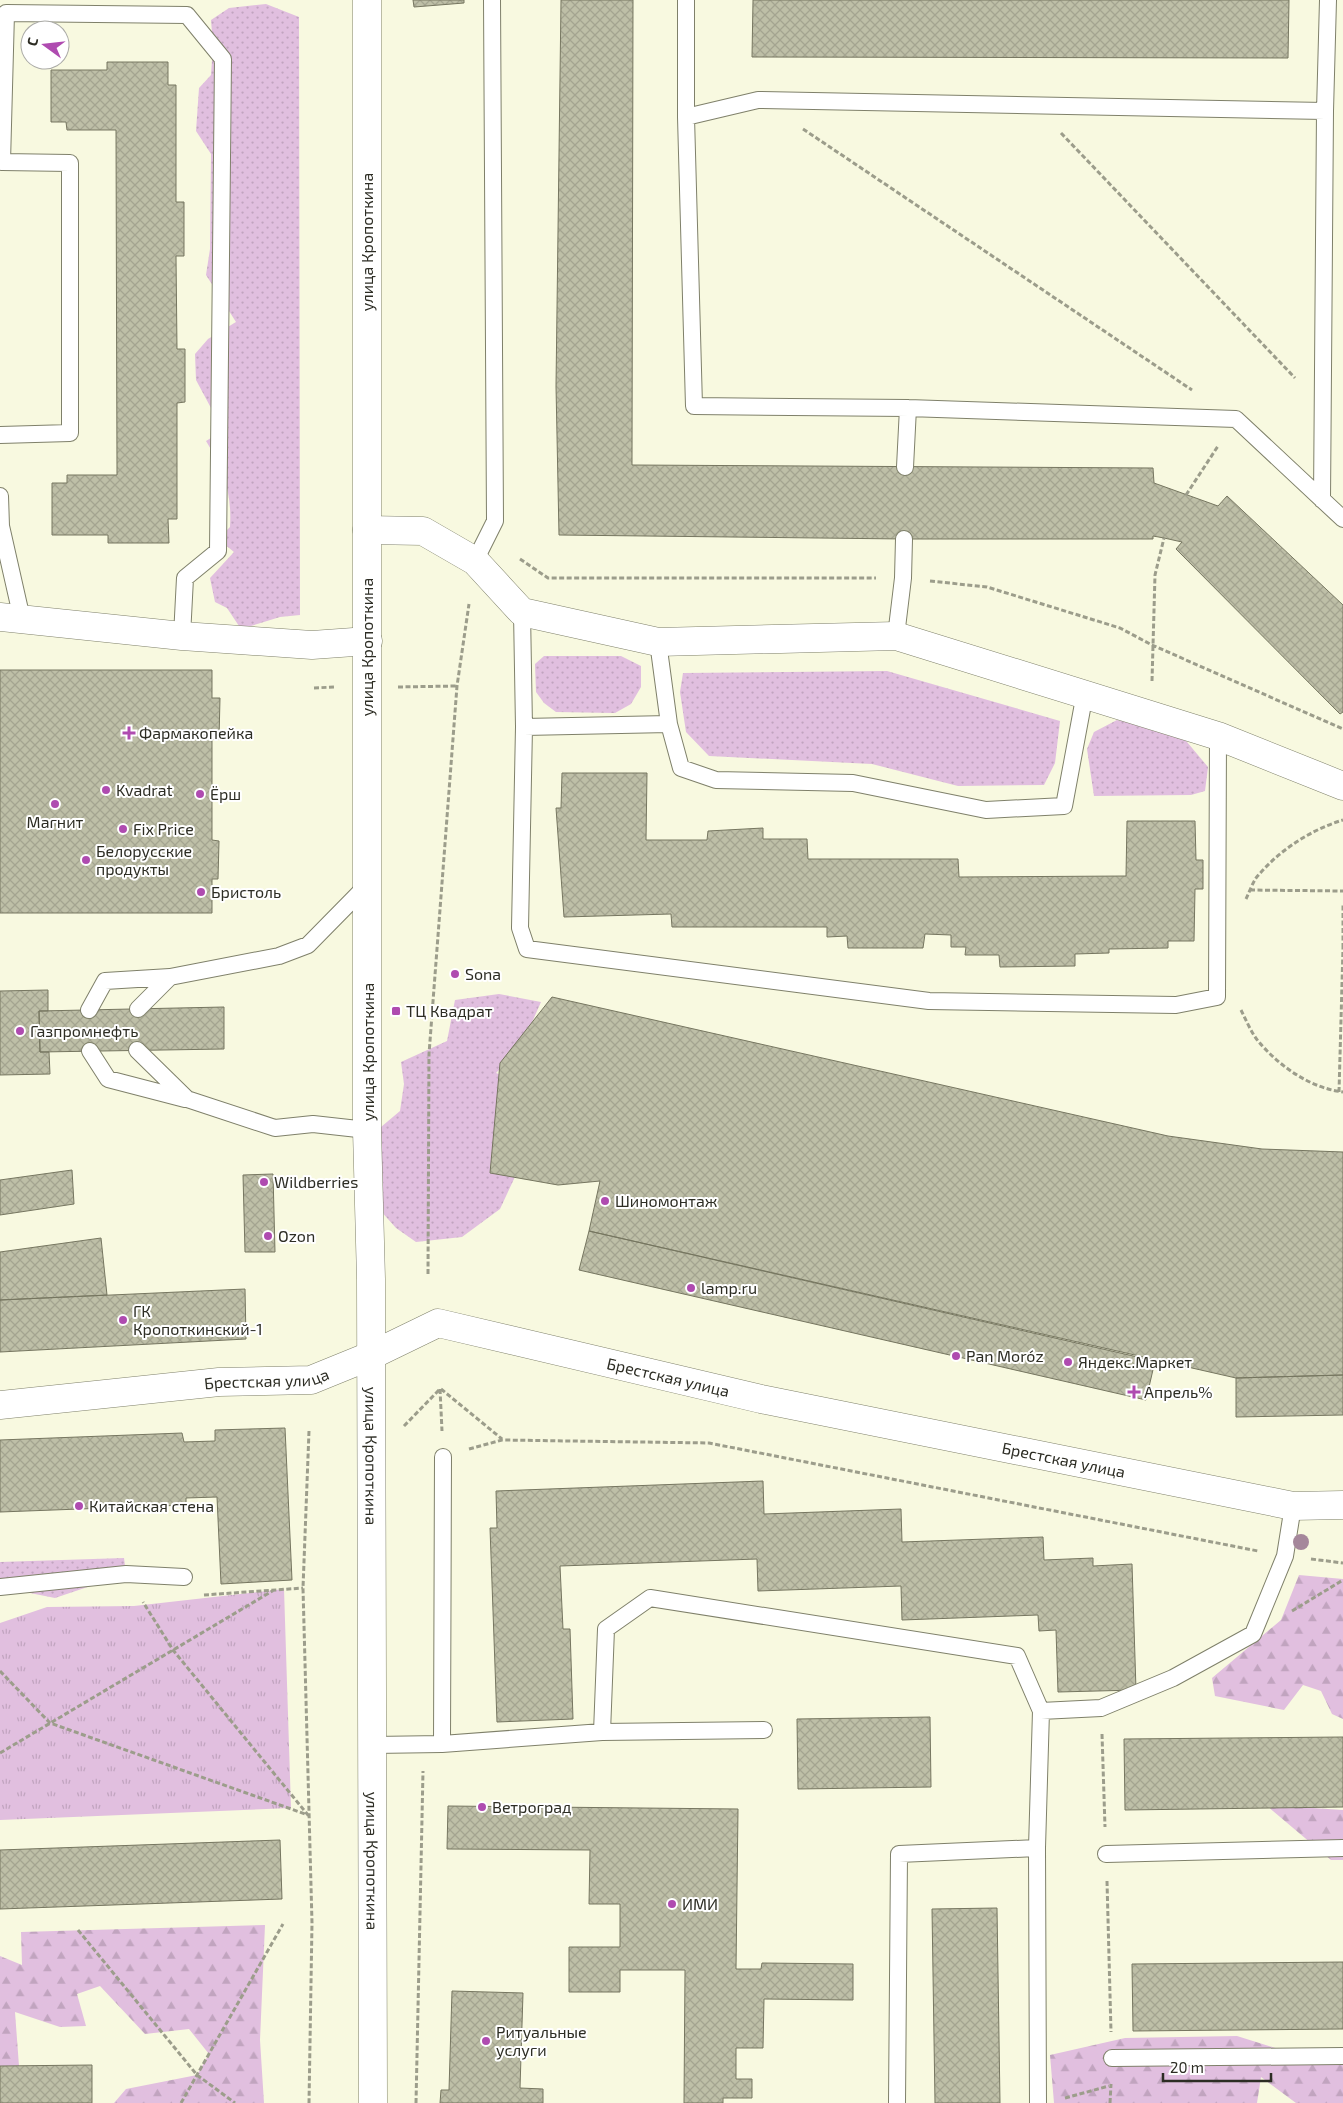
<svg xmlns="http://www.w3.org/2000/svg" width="1343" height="2103" viewBox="0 0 1343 2103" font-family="'Exo 2',sans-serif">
  <defs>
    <pattern id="grass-dots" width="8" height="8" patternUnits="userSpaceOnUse" patternTransform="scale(1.25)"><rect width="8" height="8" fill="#e1bfdf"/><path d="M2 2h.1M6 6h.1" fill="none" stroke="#c1a4bf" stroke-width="1.8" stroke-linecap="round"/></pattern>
    <pattern id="forest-firs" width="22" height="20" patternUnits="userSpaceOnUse" patternTransform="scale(1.25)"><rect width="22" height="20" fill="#e1bfdf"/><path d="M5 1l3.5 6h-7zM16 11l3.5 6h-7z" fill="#c1a4bf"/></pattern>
    <pattern id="park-tufts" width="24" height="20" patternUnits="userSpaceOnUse" patternTransform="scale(1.25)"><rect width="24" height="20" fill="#e1bfdf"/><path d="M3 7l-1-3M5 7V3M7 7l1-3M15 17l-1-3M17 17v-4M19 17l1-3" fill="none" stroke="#c1a4bf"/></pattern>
    <pattern id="building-cross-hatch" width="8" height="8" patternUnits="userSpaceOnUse" patternTransform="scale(1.25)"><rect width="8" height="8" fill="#bebfa7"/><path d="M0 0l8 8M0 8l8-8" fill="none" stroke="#a4a490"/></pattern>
  </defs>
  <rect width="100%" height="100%" fill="#f8f9e0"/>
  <path fill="url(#grass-dots)" d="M266,4L299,17L300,615L280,617L241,629L227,608L215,602L210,578L234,552L218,539L230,527C232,493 224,470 206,441L219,433L211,408L196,380L195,354L208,339L236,322L206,275L210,249L211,154L196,131L199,88L211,75L213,45L211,20L229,8Z
    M544,656H621L641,666V687L631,704L615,713L556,712L544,703L536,692L535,664Z
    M887,671L1060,721L1055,763L1044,785L958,786L872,764L709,756L686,732L680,692L683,673Z
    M1117,720L1149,726L1182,736L1208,767L1205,791L1191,795L1094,796L1087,749L1094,732Z
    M499,994L541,1002L521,1047L496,1073L520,1082L528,1149L500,1209L462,1237L416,1242L396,1228L379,1209L377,1140L381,1127L400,1111L404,1084L401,1062L447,1041L455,1000Z
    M124,1558L126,1574L55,1598L0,1587V1562Z"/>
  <path fill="url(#forest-firs)" d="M1299,1575L1343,1579V1719L1332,1714L1321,1691L1303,1685L1284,1710L1215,1696L1212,1678L1281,1620Z
    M1266,1805L1343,1810V1860H1331Z
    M265,1925L260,2040L264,2103H114L126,2089L197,2075L209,2054L189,2029L145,2034L100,1986L77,1994L86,2026L60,2027L15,2012L19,2066H0V1956L22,1965L21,1932Z
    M1237,2036L1311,2059L1343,2047V2103H1296L1261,2077L1257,2103H1054L1050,2055L1125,2038Z"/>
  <path fill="url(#park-tufts)" d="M284,1589L291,1808L0,1820V1623L47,1607L134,1606Z"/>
  <path fill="url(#building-cross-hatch)" stroke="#767660" d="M413,0H464V3L414,7Z
    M561,0H633L632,465L1153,468L1154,483L1218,506L1227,496L1343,605V712L1340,714L1176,549L1182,542L1164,538L1153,536V539H904L559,535L556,386Z
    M753,0H1289L1288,58L752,57Z
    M107,62H168V85H176V202H184V256H176L177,349H185V402L177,403V519H168L169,543H108V535H52V483H67V475H117L116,130H67L66,122H51V70H107Z
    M0,670H212V698H220L219,739H212V840L219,841L218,879H212V913H0Z
    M562,773H647L646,840H707L708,831L763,828V839H807L808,859H958L959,877L1126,876L1127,821H1195L1196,860H1203V889H1195L1194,941H1168V948L1109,949V953L1075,954V966L1000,967L999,955H965L966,947H951V935L925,934L923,948H848L847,936L827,937V927H672L671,914L564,917L556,808H561Z
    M48,990V1011H39L40,1052H49L50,1074L0,1075V991Z
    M552,997L1168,1136L1262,1149L1343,1152V1375L1236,1378L589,1231L600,1181L558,1185L490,1173L500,1063Z
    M224,1007V1049L40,1052L39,1011Z
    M72,1170L74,1204L0,1215V1180Z
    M273,1174L275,1252H245L243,1175Z
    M589,1231L1155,1361L1146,1400L579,1270Z
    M101,1238L107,1295L0,1300V1252Z
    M245,1289L246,1339L0,1352V1300Z
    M1343,1375V1415L1236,1417V1378Z
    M285,1428L292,1580L221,1584L217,1497L186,1498V1505L0,1512V1440L182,1433L184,1442L215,1441V1430Z
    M763,1481L764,1514L901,1509L902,1542L1043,1537L1044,1560L1093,1558V1566L1132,1564L1136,1690L1058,1692L1056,1630L1039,1631L1038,1615L902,1620L901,1586L758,1591L757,1559L560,1566L563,1629H570L573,1719L497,1722L490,1528H497L496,1491Z
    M930,1717L931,1787L798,1789L797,1719Z
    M1343,1737V1807L1125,1810L1124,1739Z
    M448,1806L738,1809L736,1969H761L762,1963L853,1964V2000L764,1999L763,2048H736V2079H752V2098H723V2103H684L685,1970H620V1992H569V1947H620V1904H589L590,1850L447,1849Z
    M280,1840L282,1899L0,1909V1850Z
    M997,1908L1000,2103H935L932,1909Z
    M1343,1962V2029L1133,2031L1132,1964Z
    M452,1991L523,1993L520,2088L543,2089V2103H440L441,2090H449Z
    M92,2065V2103H0V2066Z"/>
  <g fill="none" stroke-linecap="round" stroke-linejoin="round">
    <defs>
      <path id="lane" d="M686,0V117L694,406L908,408L1236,419L1343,519
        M686,117L758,100L1325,111L1328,0
        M0,435L70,433V163L2,162L6,13L187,15L223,59L218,551L185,578L182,636
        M905,467L908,408
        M0,496L1,526L22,619
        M1322,500L1325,111
        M475,561L495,521L492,0
        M522,612L524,727L520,928L527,949L929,1001L1176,1005L1217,997L1218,736
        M896,636L903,578L904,539
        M658,642L669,724L681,768L716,780L853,783L986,810L1064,806L1085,693
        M524,727L669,724
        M138,1009L170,977L279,956L308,945L369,883
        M89,1010L105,981L170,977
        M137,1050L187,1099L275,1128L313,1124L367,1130
        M90,1051L108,1079L185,1099
        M0,1587L126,1574L184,1577
        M1041,1711L1101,1708L1173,1678L1253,1634L1285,1556L1293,1506
        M602,1732L764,1730
        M442,1744L443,1457
        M373,1745L442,1744L602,1732L606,1629L650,1598L1017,1656L1041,1711L1037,1848L1038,2103
        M1106,1854L1343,1848
        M1112,2058L1343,2056
        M897,2103L899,1854L1037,1848"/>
      <g id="street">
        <path d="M367,530L423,531L475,561L522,612L658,642L896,636L1218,736L1343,786"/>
        <path d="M0,617L182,636L312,645L368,641"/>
        <path id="s1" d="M0,1405L219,1382L311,1380L370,1356L438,1323L761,1399L1293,1506L1343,1505"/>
      </g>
      <g id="secondary">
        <path id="s2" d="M367,0V1130L371,1279L373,2103"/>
      </g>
    </defs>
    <use href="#lane" stroke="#7f806a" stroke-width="18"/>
    <use href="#street" stroke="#7f806a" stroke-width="29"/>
    <use href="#secondary" stroke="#7f806a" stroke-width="29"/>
    <path stroke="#9c9d8b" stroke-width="3" stroke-dasharray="5 2.5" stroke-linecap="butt" d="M803,129L1192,390
      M1061,133L1295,378
      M1186,495L1218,446
      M520,559L548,578H876
      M930,581L987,587L1120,628L1152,645L1343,729
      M1152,681L1155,575L1164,538
      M398,687L457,686
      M314,688L334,687
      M1250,890L1343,891
      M1246,899C1249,893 1252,884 1256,878C1278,851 1310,830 1343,820
      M1343,948V905
      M1241,1010C1246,1020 1251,1032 1258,1041C1279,1066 1310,1088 1343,1092
      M1339,1092L1343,948
      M428,1274L429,1054L457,686L469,604
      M440,1389L442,1431
      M441,1389L502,1439
      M404,1426L440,1389
      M309,1431L303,1588L312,1923L309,2103
      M469,1449L502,1440L709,1443L1258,1551
      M1311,1559L1343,1563
      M204,1595L303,1588
      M1292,1611L1343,1580
      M0,1671L50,1723L308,1815L173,1650L143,1602
      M1102,1734L1105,1827
      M0,1753L274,1590
      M1107,1881L1111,2032
      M78,1930L197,2075L235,2103
      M1065,2098L1109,2086
      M181,2103L283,1924
      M416,2103L423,1771
      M1110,2103L1111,2084"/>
    <use href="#lane" stroke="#fff" stroke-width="16"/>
    <use href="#street" stroke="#fff" stroke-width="28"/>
    <use href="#secondary" stroke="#fff" stroke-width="28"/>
  </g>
  <circle fill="#a5879b" cx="1301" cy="1542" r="8"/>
  <g fill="#af4bb0" stroke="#fff" stroke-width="2">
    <path d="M126.5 725.5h5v5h5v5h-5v5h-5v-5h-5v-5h5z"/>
    <circle cx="106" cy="790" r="5"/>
    <circle cx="200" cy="794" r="5"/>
    <circle cx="55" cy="804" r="5"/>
    <circle cx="123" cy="829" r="5"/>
    <circle cx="86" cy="860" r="5"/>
    <circle cx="201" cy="892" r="5"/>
    <circle cx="455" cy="974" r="5"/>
    <rect x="391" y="1006" width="10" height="10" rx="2.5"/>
    <circle cx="20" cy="1031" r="5"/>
    <circle cx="264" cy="1182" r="5"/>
    <circle cx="605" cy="1201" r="5"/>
    <circle cx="268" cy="1236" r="5"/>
    <circle cx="691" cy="1288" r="5"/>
    <circle cx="123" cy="1320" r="5"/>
    <circle cx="956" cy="1356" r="5"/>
    <circle cx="1068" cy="1362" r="5"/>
    <path d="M1131.5 1384.5h5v5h5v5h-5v5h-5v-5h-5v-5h5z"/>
    <circle cx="79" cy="1506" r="5"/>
    <circle cx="482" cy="1807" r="5"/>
    <circle cx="672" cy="1904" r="5"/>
    <circle cx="486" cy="2041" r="5"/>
  </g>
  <g text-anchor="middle" stroke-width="4" stroke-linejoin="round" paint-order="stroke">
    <g font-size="16" fill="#2d2d24" stroke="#fff">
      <text transform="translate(367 242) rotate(-90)" y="6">улица Кропоткина</text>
      <text transform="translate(367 647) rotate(-90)" y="6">улица Кропоткина</text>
      <text transform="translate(368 1052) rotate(-90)" y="6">улица Кропоткина</text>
      <text dy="6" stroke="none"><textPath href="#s1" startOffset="268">Брестская улица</textPath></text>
      <text dy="6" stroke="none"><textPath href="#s1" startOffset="688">Брестская улица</textPath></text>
      <text dy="6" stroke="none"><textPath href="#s2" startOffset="1456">улица Кропоткина</textPath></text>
      <text dy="6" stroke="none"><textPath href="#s1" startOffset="1092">Брестская улица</textPath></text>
      <text dy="6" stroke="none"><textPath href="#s2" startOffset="1861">улица Кропоткина</textPath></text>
    </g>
    <g font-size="16" fill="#2d2d24" stroke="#fff" text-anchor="start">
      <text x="139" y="739">Фармакопейка</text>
      <text x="116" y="796">Kvadrat</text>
      <text x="210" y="800">Ёрш</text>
      <text x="55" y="828" text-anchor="middle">Магнит</text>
      <text x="133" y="835">Fix Price</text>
      <text x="96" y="857">Белорусские<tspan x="96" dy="18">продукты</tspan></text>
      <text x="211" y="898">Бристоль</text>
      <text x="465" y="980">Sona</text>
      <text x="406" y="1017">ТЦ Квадрат</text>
      <text x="30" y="1037">Газпромнефть</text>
      <text x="274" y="1188">Wildberries</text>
      <text x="615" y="1207">Шиномонтаж</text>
      <text x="278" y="1242">Ozon</text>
      <text x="701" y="1294">lamp.ru</text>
      <text x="133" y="1317">ГК<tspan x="133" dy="18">Кропоткинский-1</tspan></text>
      <text x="966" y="1362">Pan Moróz</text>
      <text x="1078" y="1368">Яндекс.Маркет</text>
      <text x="1144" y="1398">Апрель%</text>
      <text x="89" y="1512">Китайская стена</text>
      <text x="492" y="1813">Ветроград</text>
      <text x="682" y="1910">ИМИ</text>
      <text x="496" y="2038">Ритуальные<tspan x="496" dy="18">услуги</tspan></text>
    </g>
  </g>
  <g transform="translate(45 45) rotate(285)"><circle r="24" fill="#ffffff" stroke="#ababa7"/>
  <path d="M0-4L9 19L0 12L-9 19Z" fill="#af4bb0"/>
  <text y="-8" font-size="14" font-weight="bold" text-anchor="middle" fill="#2d2d24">С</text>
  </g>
  <path d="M1163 2073v8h108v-8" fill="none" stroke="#2d2d24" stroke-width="2.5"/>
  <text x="1170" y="2073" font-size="15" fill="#2d2d24" stroke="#ffffff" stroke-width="4" paint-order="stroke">20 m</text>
</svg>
